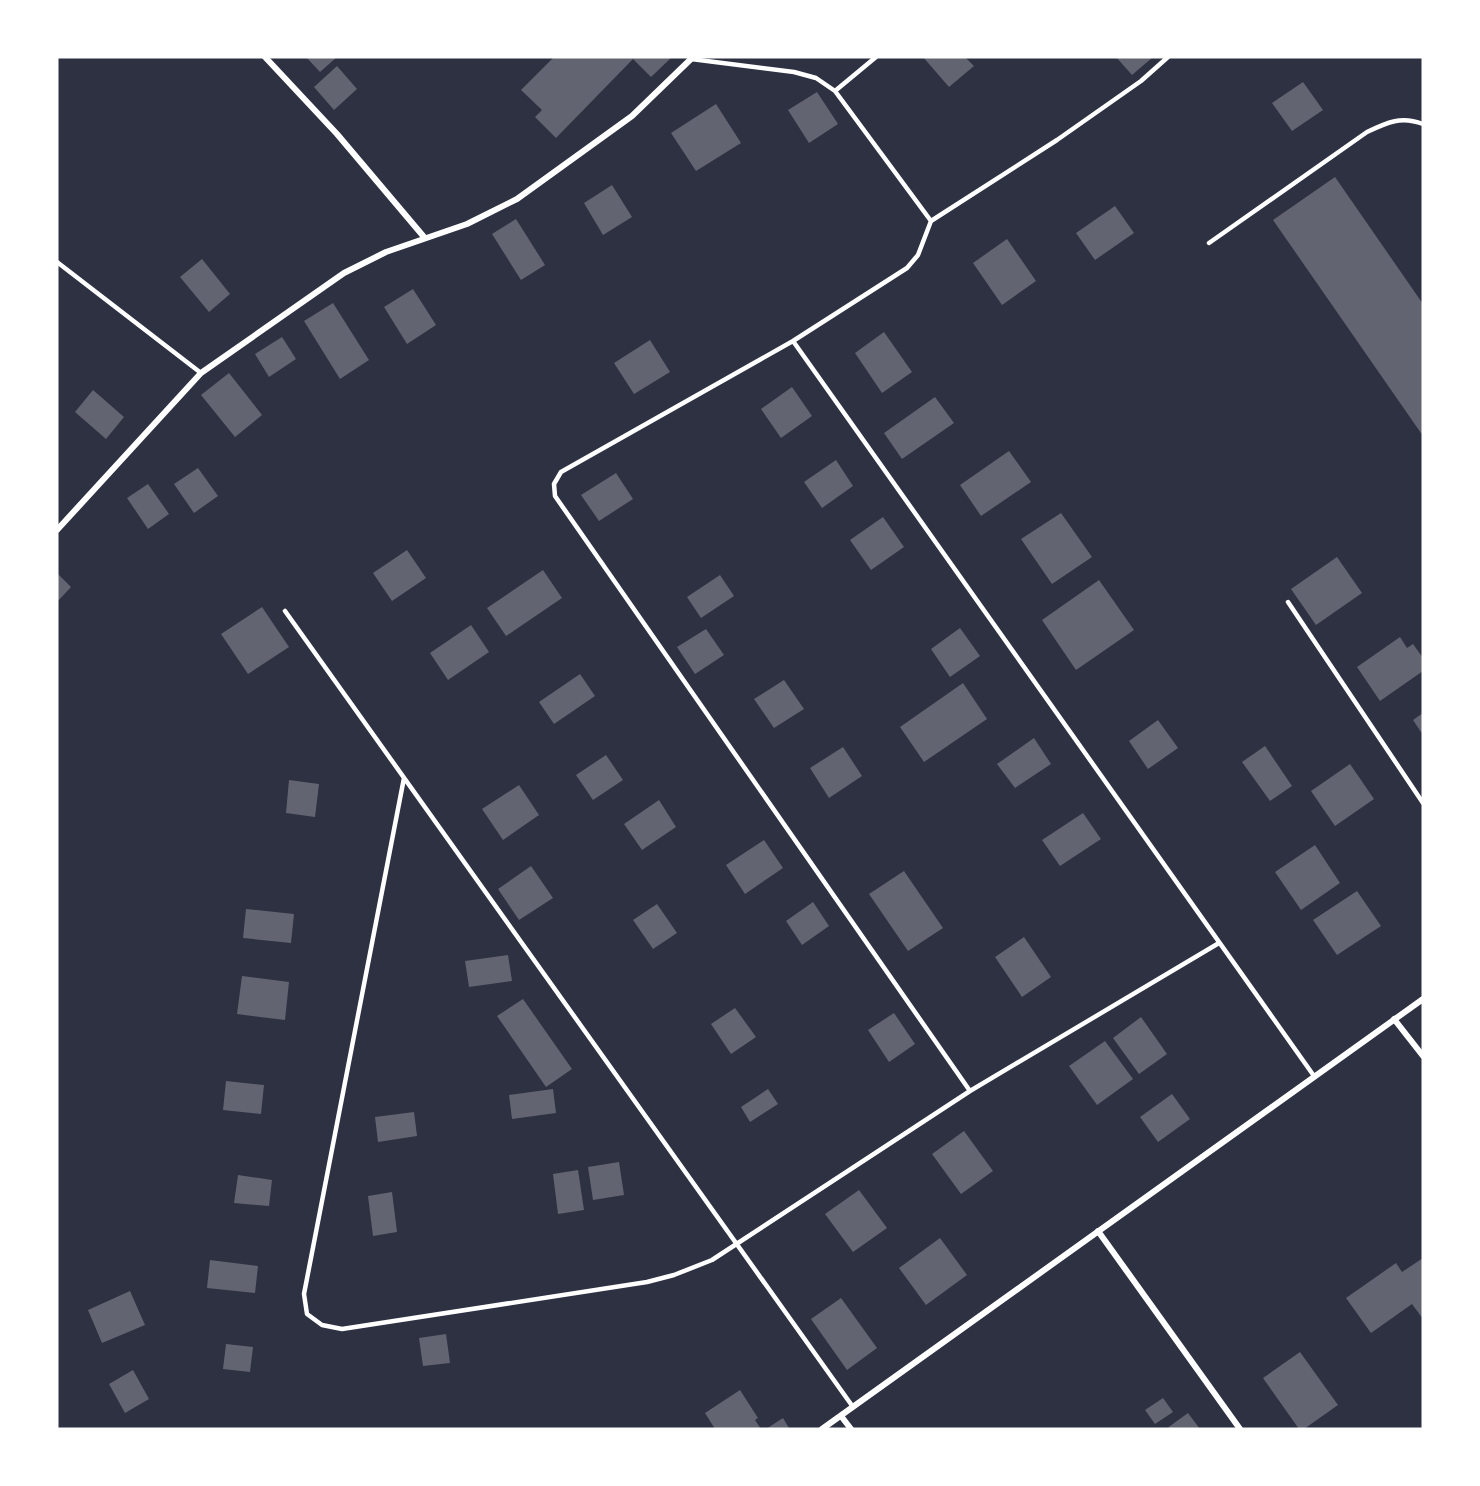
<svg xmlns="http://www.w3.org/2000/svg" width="1480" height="1486" viewBox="0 0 1480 1486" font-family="Barlow,sans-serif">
  <rect width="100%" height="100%" fill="#2d3142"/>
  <path fill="#626471" d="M306,57H337L320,72Z
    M554,57H672L651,77L633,59L556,138L535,117L542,110L521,90Z
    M923,57H965L974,66L949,87Z
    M1116,57H1153L1132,75Z
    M337,66L357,89L334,110L314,87Z
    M1303,82L1323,110L1292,131L1272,103Z
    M817,92L838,124L809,143L788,110Z
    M716,104L741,143L696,171L671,133Z
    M1335,177L1423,304V436L1273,220Z
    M612,185L632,217L603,235L584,203Z
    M1115,206L1134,233L1095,260L1076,233Z
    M516,219L545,265L521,280L492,234Z
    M1007,239L1036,281L1002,305L973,263Z
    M202,259L230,294L209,312L180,277Z
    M413,289L436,325L407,344L384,307Z
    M333,303L369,360L340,379L304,321Z
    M884,332L912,372L882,393L855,353Z
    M282,337L296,359L269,377L255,354Z
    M650,340L670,372L634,394L614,363Z
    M229,373L262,415L235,437L201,395Z
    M792,387L812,416L781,438L761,409Z
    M93,390L124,417L106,439L75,412Z
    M935,397L954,423L902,459L884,433Z
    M1009,451L1031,482L981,516L960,485Z
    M836,460L853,486L822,508L804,482Z
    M198,468L218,496L194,513L174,484Z
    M616,473L633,499L599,521L581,495Z
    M148,484L169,514L148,529L127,498Z
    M1061,513L1092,557L1052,584L1021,539Z
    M883,517L904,547L871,570L850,540Z
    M407,550L426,578L392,601L373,573Z
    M1337,557L1362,593L1316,625L1291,589Z
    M543,570L562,598L506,636L487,608Z
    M57,573L71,587L57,602Z
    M720,575L734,596L701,618L687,597Z
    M1099,580L1134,630L1076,670L1042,620Z
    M262,607L289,647L248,674L221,634Z
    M471,625L489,652L448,680L430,653Z
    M960,628L980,656L950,677L931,649Z
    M706,629L724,655L695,674L677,647Z
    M1400,637L1407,648L1413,644L1423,658V671L1380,701L1357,667Z
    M580,674L595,696L554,724L539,702Z
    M784,680L804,709L774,728L754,699Z
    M963,683L987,719L924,762L900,727Z
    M1423,713V735L1413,720Z
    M1158,720L1178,748L1148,769L1129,741Z
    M1034,738L1051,764L1015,788L997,764Z
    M1265,746L1292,786L1270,801L1242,762Z
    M843,747L862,776L829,798L810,768Z
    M606,755L623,780L593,800L576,775Z
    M1350,764L1374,799L1335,826L1311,791Z
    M289,780L319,784L315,817L286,813Z
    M519,785L539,815L503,840L482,809Z
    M659,800L676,827L642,850L624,824Z
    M1083,813L1101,839L1060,866L1042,840Z
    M764,840L783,868L745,894L726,865Z
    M1315,845L1340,883L1301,910L1275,872Z
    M531,866L553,898L519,920L498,889Z
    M904,871L943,928L908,951L869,894Z
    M1357,891L1381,926L1337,955L1313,920Z
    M813,902L829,926L802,945L786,921Z
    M657,904L677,933L653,949L633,920Z
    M246,909L294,914L291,943L243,938Z
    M1024,937L1051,977L1022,997L995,957Z
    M508,955L512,981L469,987L465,961Z
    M242,976L289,982L285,1020L237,1014Z
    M523,999L572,1069L546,1087L497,1016Z
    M735,1008L756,1037L731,1054L711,1024Z
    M894,1013L915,1044L889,1062L868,1030Z
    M1141,1017L1167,1054L1139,1074L1113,1038Z
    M1105,1041L1133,1079L1097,1105L1069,1066Z
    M226,1081L264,1085L261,1114L223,1110Z
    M553,1089L556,1113L512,1119L509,1095Z
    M768,1089L778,1104L750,1122L741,1107Z
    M1172,1094L1190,1119L1158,1142L1140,1117Z
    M414,1112L417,1136L378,1142L375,1117Z
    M964,1131L993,1171L961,1194L932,1154Z
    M619,1162L624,1195L593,1200L588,1167Z
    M578,1170L584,1210L558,1214L553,1174Z
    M238,1175L272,1180L269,1206L234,1203Z
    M859,1190L887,1228L853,1252L825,1214Z
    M392,1192L397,1232L373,1236L368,1196Z
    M940,1238L967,1275L926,1305L899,1268Z
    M1423,1258V1319L1412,1304L1371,1333L1346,1298L1396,1263L1402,1272Z
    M210,1260L258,1266L255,1293L207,1288Z
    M130,1291L145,1325L102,1343L88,1310Z
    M841,1298L877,1348L847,1370L811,1319Z
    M446,1334L450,1363L423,1366L419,1338Z
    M226,1344L253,1347L250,1372L223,1369Z
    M1300,1352L1338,1405L1304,1429H1299L1263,1378Z
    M133,1370L149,1399L125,1413L109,1384Z
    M740,1390L758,1418L755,1420L761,1429H715L705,1413Z
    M1163,1398L1173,1412L1155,1424L1145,1410Z
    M1188,1413L1200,1429H1166Z
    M783,1418L789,1428L788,1429H766Z"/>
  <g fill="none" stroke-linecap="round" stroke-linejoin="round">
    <path stroke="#fff" stroke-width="4.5" d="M691,59L794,72L816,78L835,91L931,221
      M835,91L876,57
      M1209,243L1367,132C1388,122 1401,116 1423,124
      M57,262L201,373
      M793,341L1314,1076
      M1288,602L1423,803
      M285,611L853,1407
      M404,778L304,1294L307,1314L322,1325L342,1329L647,1282L674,1275L712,1260L970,1091L1219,943
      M970,1091L555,496L554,484L561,472L793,341L907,268L918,255L931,221L1057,140L1141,81L1168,57"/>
    <path stroke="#fff" stroke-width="6" d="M265,57L337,134L424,237
      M57,530L201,373L344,273L386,252L467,224L517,199L632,116L693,57
      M1394,1019L1423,1056
      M1098,1231L1240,1429
      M841,1416L851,1429
      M822,1429L1423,999"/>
  </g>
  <rect width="1480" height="1486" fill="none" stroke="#ffffff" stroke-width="117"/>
</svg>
